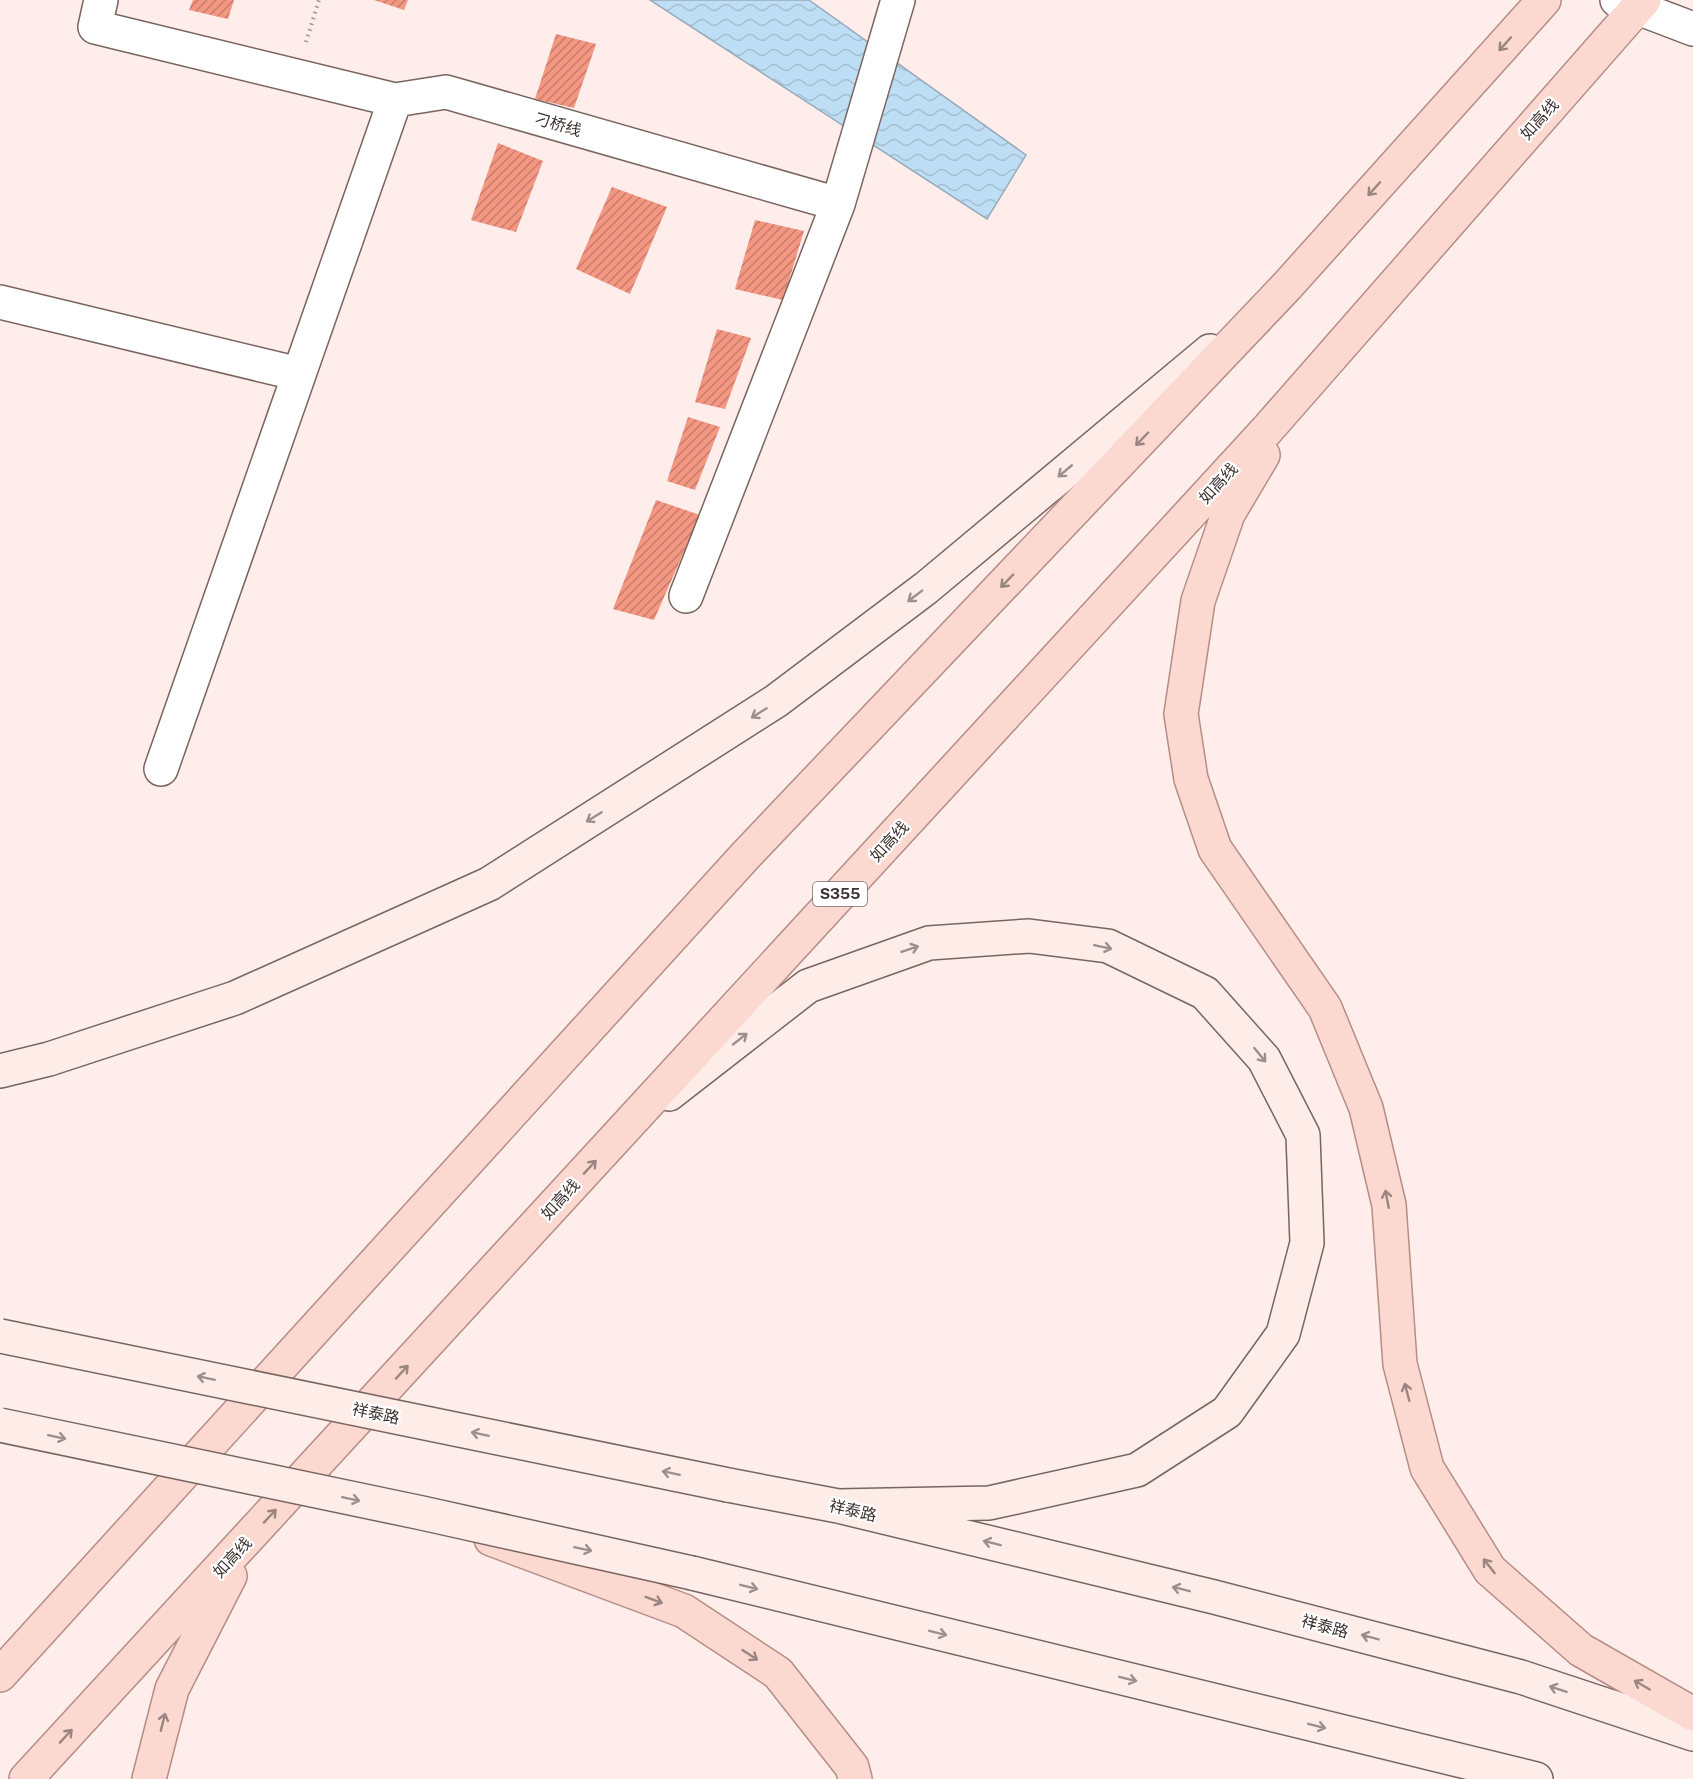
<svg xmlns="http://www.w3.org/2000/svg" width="1693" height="1779" viewBox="0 0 1693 1779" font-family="'Public Sans','Noto Sans SC',sans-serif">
  <defs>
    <pattern id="water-waves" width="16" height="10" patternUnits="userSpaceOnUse" patternTransform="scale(1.5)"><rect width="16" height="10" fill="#bedef5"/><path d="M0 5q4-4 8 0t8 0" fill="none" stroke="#a4bfd2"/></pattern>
    <pattern id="building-hatch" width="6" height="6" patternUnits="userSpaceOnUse" patternTransform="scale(1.5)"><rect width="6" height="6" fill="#f49782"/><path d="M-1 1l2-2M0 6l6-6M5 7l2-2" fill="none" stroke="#c77c6b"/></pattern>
  </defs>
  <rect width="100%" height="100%" fill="#feedea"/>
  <path fill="url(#water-waves)" stroke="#97aaba" stroke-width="1.5" d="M650,0H809L1026,155L987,219Z"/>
  <path fill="url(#building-hatch)" d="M193,0H234L228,19L189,10Z
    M374,0H408L404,10Z
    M556,34L596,44L574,108L535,99Z
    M498,143L543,161L516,232L471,220Z
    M612,187L667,207L630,294L576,269Z
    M755,220L804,231L783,300L735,289Z
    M717,329L751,338L725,409L695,402Z
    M688,417L720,427L695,490L667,481Z
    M656,500L700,515L654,620L613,609Z"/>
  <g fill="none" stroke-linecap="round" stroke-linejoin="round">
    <defs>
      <path id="street" d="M101,0L95,27L395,100L446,92L838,204L898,0
        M1617,0L1693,29
        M0,302L299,374
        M686,596L838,204
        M161,769L395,100"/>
      <path id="secondary" d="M0,1071L49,1059L235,998L489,884L776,701L926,588L1210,351
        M669,1094L808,986L929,943L1029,936L1108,946L1205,993L1264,1059L1303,1135L1307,1243L1283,1334L1227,1412L1137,1470L989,1503L838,1506
        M728,1485L838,1506L1214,1597L1521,1677L1693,1734
        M692,1573L1536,1779"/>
      <path id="primary" d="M1263,455L1228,514L1198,601L1181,714L1191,779L1215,849L1325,1008L1366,1108L1389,1205L1400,1364L1427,1468L1490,1570L1581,1650L1693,1714
        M491,1539L684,1611L778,1673L852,1767L855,1779
        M0,1675L746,855L1287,286L1544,0
        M26,1779L1266,431L1644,0
        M149,1779L172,1689L230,1576"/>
    </defs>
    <use href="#street" stroke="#7a645e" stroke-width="36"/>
    <use href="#secondary" stroke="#7a645e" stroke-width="36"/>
    <use href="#primary" stroke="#b68d84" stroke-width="36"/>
    <path stroke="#a39593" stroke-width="4" stroke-dasharray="1.5 4.5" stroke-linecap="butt" d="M306,42L319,0"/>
    <use href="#street" stroke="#fff" stroke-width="33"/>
    <use href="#secondary" stroke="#fdece8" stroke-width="33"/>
    <use href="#primary" stroke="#fbd9d1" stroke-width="33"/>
    <defs>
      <path id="secondary-bridge" d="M0,1336L728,1485
        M0,1425L422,1513L692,1573"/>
    </defs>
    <use href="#secondary-bridge" stroke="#7a645e" stroke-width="36" stroke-linecap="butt"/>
    <use href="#secondary-bridge" stroke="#fdece8" stroke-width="33"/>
  </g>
  <defs><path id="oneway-shaft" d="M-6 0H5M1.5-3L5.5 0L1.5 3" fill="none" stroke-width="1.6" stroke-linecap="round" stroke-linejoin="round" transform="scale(1.5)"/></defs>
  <g stroke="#9b8580">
    <use href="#oneway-shaft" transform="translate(1505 44) rotate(132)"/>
    <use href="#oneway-shaft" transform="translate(1374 189) rotate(132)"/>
    <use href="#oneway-shaft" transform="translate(1142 439) rotate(134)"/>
    <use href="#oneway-shaft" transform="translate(1007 581) rotate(134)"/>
    <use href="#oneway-shaft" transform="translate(590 1167) rotate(-47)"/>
    <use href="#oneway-shaft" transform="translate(1387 1199) rotate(-101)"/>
    <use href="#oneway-shaft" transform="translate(402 1372) rotate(-47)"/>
    <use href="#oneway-shaft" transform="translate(1407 1392) rotate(-105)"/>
    <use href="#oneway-shaft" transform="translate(270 1516) rotate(-47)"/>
    <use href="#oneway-shaft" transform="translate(1489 1566) rotate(-128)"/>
    <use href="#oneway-shaft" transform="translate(654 1600) rotate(20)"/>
    <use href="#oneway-shaft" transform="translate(750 1655) rotate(33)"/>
    <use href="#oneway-shaft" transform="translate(1642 1685) rotate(-150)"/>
    <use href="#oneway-shaft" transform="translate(163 1722) rotate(-76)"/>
    <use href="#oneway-shaft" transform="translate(66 1736) rotate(-47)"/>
  </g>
  <g stroke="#9c8e8c">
    <use href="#oneway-shaft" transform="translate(1065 471) rotate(140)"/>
    <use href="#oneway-shaft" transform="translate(915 596) rotate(143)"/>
    <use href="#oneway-shaft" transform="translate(759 713) rotate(148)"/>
    <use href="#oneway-shaft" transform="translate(594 817) rotate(148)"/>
    <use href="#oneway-shaft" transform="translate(1103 947) rotate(12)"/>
    <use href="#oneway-shaft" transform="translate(910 949) rotate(-19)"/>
    <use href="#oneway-shaft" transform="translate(740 1039) rotate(-38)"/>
    <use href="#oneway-shaft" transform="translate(1260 1055) rotate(51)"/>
    <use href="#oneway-shaft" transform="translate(206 1378) rotate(-168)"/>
    <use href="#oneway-shaft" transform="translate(480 1434) rotate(-168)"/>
    <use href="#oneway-shaft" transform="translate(57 1437) rotate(12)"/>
    <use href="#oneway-shaft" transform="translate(671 1473) rotate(-168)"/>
    <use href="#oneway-shaft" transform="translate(351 1499) rotate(12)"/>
    <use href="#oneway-shaft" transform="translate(992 1543) rotate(-166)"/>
    <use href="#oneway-shaft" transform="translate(583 1549) rotate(12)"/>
    <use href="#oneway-shaft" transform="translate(749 1587) rotate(14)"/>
    <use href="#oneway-shaft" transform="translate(1181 1589) rotate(-166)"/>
    <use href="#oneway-shaft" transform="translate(938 1633) rotate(14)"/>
    <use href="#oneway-shaft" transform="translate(1370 1637) rotate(-165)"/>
    <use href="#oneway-shaft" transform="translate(1128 1679) rotate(14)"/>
    <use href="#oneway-shaft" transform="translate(1558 1689) rotate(-162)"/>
    <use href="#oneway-shaft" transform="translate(1317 1726) rotate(14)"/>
  </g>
  <g text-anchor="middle" stroke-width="4.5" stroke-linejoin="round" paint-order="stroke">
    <rect fill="#fff" stroke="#766f6d" stroke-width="1.5" x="813" y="882" width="54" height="24" rx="4.5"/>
    <g font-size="15" font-weight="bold" fill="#3b312f">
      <text x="840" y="899">S355</text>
    </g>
    <g font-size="16" fill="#3b312f" stroke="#fff">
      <text transform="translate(1539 119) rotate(-48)" y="6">如高线</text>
      <text transform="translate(558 124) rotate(16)" y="6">刁桥线</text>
      <text transform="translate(1218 483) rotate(-47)" y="6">如高线</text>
      <text transform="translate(889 841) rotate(-47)" y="6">如高线</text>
      <text transform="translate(560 1199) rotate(-47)" y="6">如高线</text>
      <text transform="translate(376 1413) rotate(12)" y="6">祥泰路</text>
      <text transform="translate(853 1510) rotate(13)" y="6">祥泰路</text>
      <text transform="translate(232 1557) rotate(-47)" y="6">如高线</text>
      <text transform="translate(1325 1626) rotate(15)" y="6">祥泰路</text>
    </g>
  </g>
</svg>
